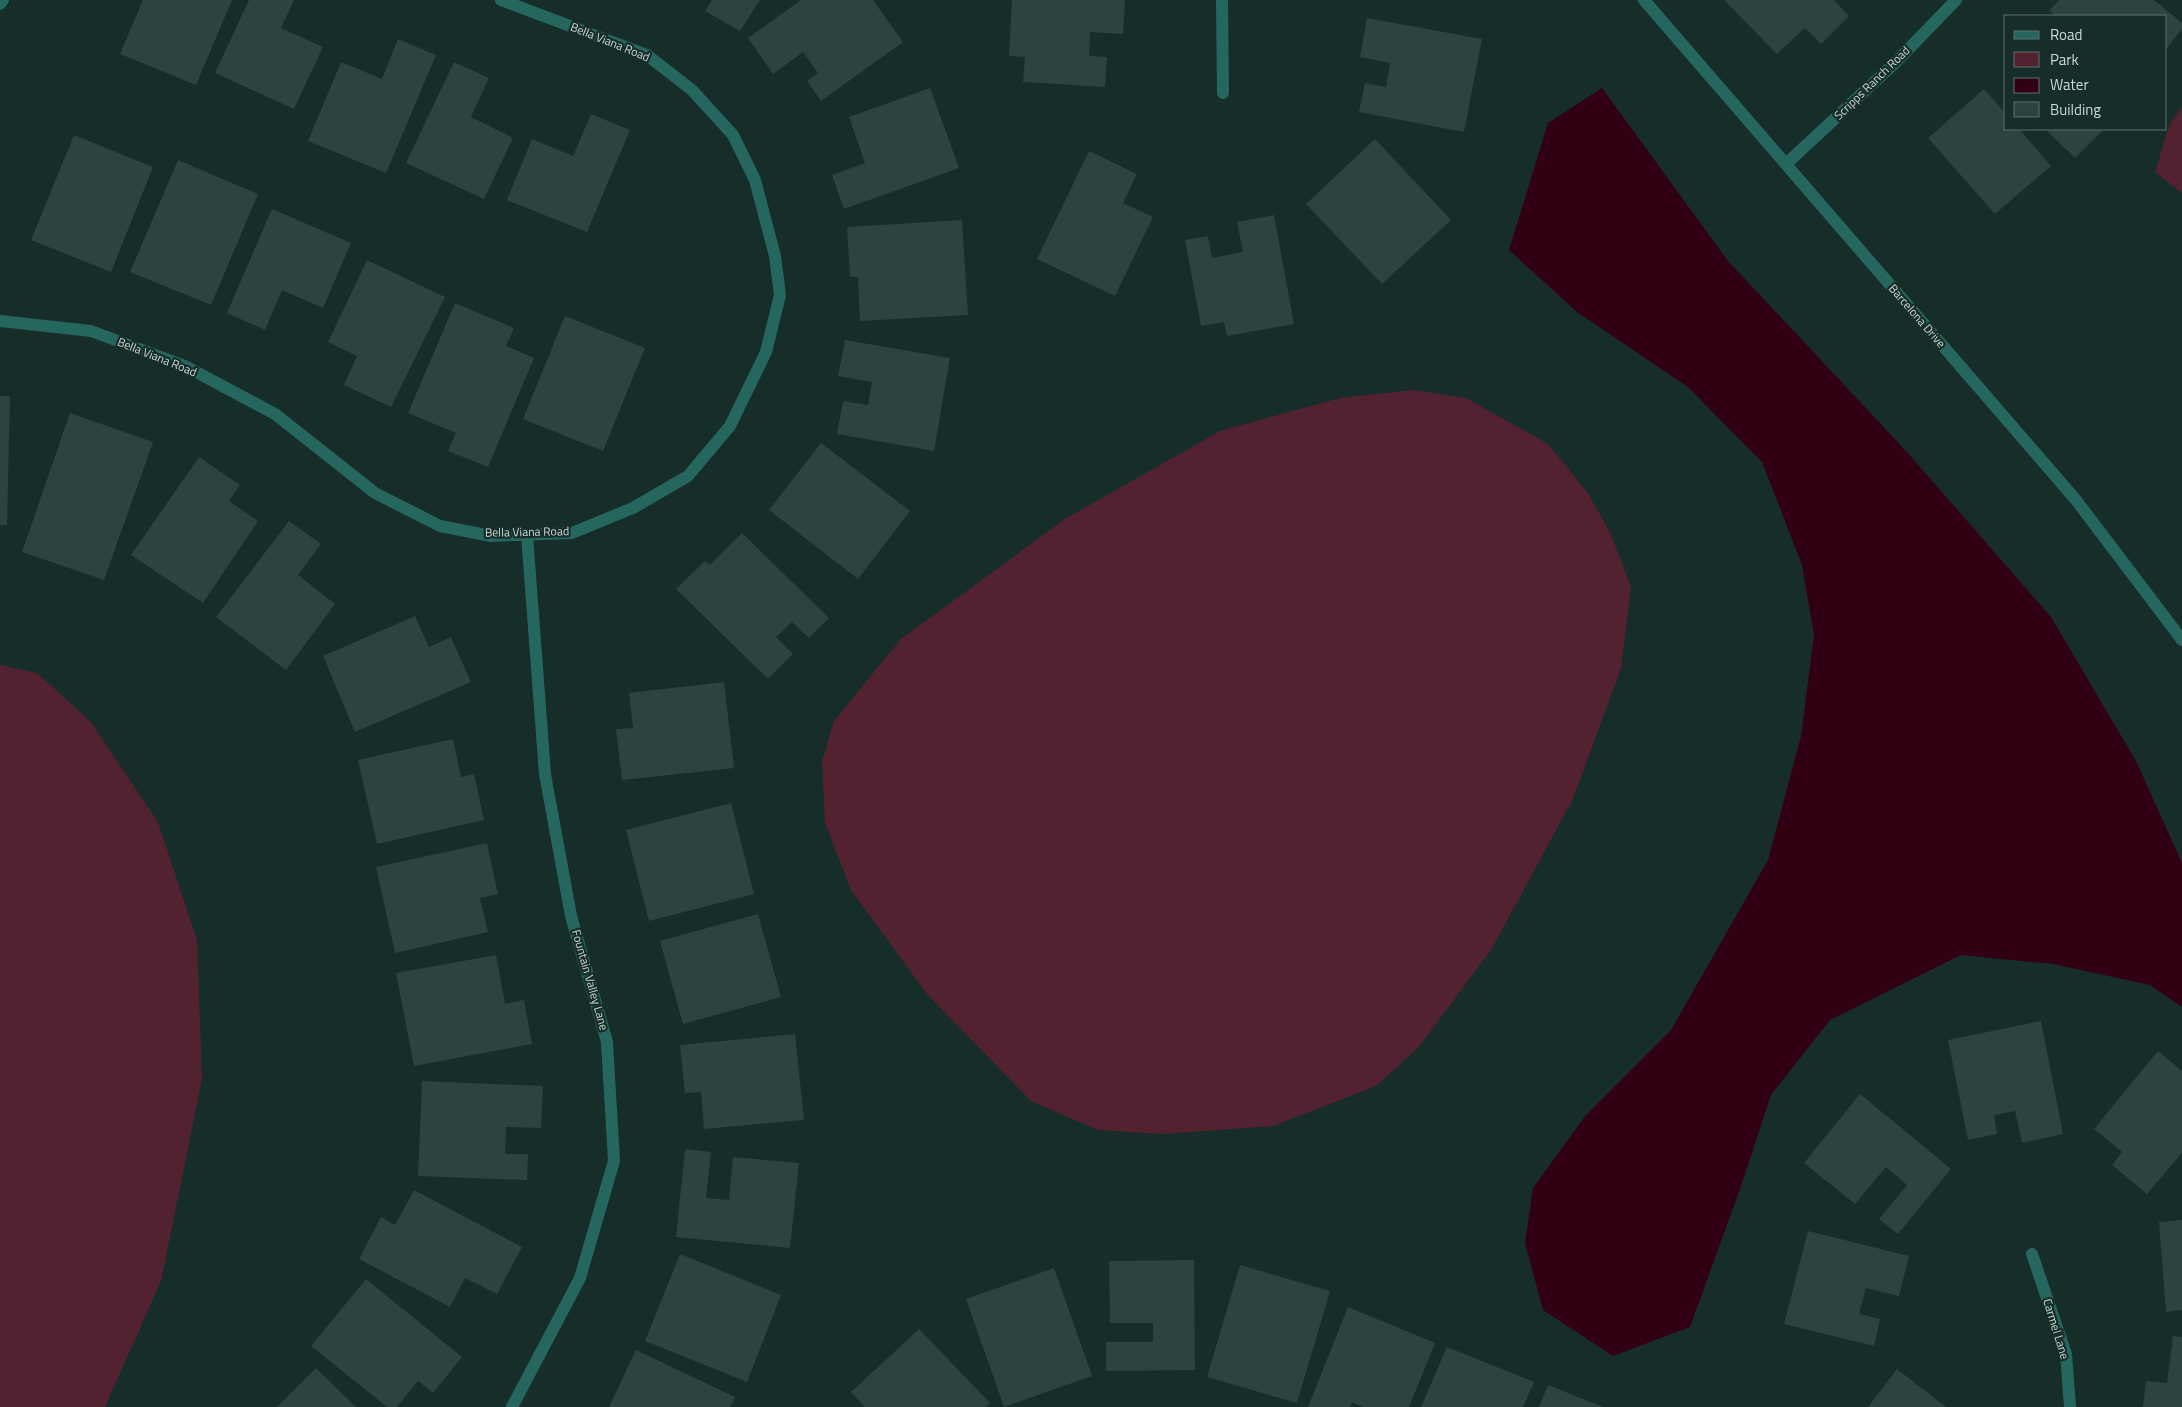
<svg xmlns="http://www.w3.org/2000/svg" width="2182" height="1407" viewBox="0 0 2182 1407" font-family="'Titillium Web',sans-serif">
  <rect width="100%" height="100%" fill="#172d2a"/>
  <path fill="#522231" d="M2182,107V193L2155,172L2170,123Z
    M1414,390L1466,398L1548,444L1587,492L1610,532L1631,587L1621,668L1573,799L1491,950L1418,1048L1376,1086L1273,1126L1163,1134L1098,1130L1031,1101L927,994L851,890L825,823L822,761L834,721L901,639L1065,519L1220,431L1340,398Z
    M0,665L37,673L91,722L158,822L197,940L202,1079L161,1281L105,1407H0Z"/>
  <path fill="#310012" d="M1602,88L1728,261L1906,451L2051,617L2136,761L2182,863V1007L2150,985L2053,964L1961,955L1830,1020L1771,1095L1740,1189L1690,1327L1613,1356L1543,1310L1525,1243L1533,1188L1586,1115L1671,1030L1768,860L1801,736L1814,635L1802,565L1762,462L1688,387L1577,312L1509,250L1548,123Z"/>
  <path fill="#2c4340" d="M143,0H232L196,85L120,54Z
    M249,0H294L281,28L323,47L294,109L215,73Z
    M712,0H760L740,31L705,11Z
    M801,0H873L903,42L821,101L807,81L818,73L803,52L773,74L748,38Z
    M1012,0H1125L1123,34L1090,32L1089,56L1107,57L1105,87L1023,82L1025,57L1009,56Z
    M1724,0H1834L1849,16L1821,44L1805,28L1777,54Z
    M2059,0H2154L2182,23V29L2166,49V16H2056L2049,11Z
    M1367,18L1482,39L1464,132L1359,112L1365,83L1386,87L1390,63L1360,57Z
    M398,39L436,55L386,173L308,141L341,62L382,79Z
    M454,62L489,78L471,117L513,138L484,199L406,163Z
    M930,88L959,168L844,209L832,175L865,163L849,117Z
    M1984,89L2006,114V129H2019L2051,166L1995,214L1928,138Z
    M591,114L630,130L587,232L507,200L532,139L573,156Z
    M2045,129H2104L2075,158Z
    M74,135L153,167L111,272L31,240Z
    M1375,139L1451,220L1382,284L1306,204Z
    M1089,151L1137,174L1123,203L1153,217L1115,296L1037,259Z
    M178,160L258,194L211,305L130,272Z
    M272,209L351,243L323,308L282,290L265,330L227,313Z
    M1274,215L1294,324L1227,336L1224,322L1201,326L1185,240L1208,236L1212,258L1243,252L1237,222Z
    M962,220L968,315L860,321L858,277H850L847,227Z
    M367,260L445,297L391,407L344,385L357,356L328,342Z
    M455,303L514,328L506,346L534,358L488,467L448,451L456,433L408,413Z
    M565,316L645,348L603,451L523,419Z
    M845,340L950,358L934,451L837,434L843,401L868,405L872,382L838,376Z
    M0,396H10L7,525H0Z
    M70,413L153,442L104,580L22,552Z
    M821,443L910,511L858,579L769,510Z
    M199,457L240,485L229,501L258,521L203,603L131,555Z
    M289,521L321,544L298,575L335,604L286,670L216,617Z
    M742,533L829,618L809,638L792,622L776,637L793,654L768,679L676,589L705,561L710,565Z
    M415,616L429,647L451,637L471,682L355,732L323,656Z
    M724,682L734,768L622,780L616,729L633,728L629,693Z
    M453,739L461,777L474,774L484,820L377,844L358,760Z
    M731,803L754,894L649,921L626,830Z
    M487,843L498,894L480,898L488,932L395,953L376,867Z
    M758,914L781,997L683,1024L660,941Z
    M496,955L505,1004L524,1000L532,1044L414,1066L396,973Z
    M2041,1021L2063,1134L2022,1143L2015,1111L1994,1115L1997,1134L1968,1140L1948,1040Z
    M795,1034L804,1120L704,1129L701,1092L685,1093L680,1045Z
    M2158,1051L2182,1071V1153L2147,1194L2112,1165L2122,1152L2094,1129Z
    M422,1081L543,1086L541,1128L506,1127L505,1154H528L527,1180L418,1176Z
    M1860,1094L1951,1169L1898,1234L1879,1219L1907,1185L1886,1167L1855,1204L1804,1163Z
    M685,1149L711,1152L706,1198L729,1200L733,1157L799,1163L790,1248L676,1237Z
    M414,1190L522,1247L497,1294L465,1278L450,1307L359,1259L381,1217L395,1225Z
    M2182,1220V1310L2166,1312L2159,1222Z
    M1808,1231L1909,1256L1899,1296L1866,1288L1859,1314L1880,1319L1874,1346L1784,1324Z
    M680,1254L781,1295L747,1382L645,1341Z
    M1194,1260L1195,1370L1106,1371V1342H1153V1323H1110L1109,1261Z
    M1240,1265L1330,1291L1297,1403L1207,1377Z
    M1054,1268L1092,1376L1004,1407L966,1299Z
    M366,1279L462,1357L433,1393L418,1381L397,1407H387L311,1346Z
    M1348,1307L1435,1343L1409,1407H1363L1352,1402L1350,1407H1308Z
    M919,1329L990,1403L986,1407H865L851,1392Z
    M2173,1336L2182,1337V1407H2143L2146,1381L2167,1383Z
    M1447,1347L1534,1382L1523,1407H1421Z
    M636,1350L735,1397L730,1407H609Z
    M316,1368L356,1407H277Z
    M1897,1369L1946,1407H1868Z
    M1548,1385L1603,1407H1539Z"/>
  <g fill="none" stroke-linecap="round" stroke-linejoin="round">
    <path stroke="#25665f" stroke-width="12" d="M1222,0L1223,93
      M1644,0L2076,500L2182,640
      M0,4L3,0
      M1786,164L1897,61L1956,0
      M0,321L91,331L185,366L275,414L375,493L440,526L491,536L572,533L633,508L688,476L730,426L766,352L780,295L775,256L755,180L733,135L692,90L647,55L501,0
      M2032,1254L2066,1354L2070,1407
      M512,1407L580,1278L614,1161L607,1042L571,916L545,774L527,535"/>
  </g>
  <g text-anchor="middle" stroke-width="4.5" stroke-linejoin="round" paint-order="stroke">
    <g font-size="12" fill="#cbd8d6" stroke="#172d2a">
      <text transform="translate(610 42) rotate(22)" y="4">Bella Viana Road</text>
      <text transform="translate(1872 83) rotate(-44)" y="4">Scripps Ranch Road</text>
      <text transform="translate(1917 316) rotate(49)" y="4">Barcelona Drive</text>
      <text transform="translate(157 357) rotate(22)" y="4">Bella Viana Road</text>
      <text transform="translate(527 532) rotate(-1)" y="4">Bella Viana Road</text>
      <text transform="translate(590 980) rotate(74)" y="4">Fountain Valley Lane</text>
      <text transform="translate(2056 1329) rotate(73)" y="4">Carmel Lane</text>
    </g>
  </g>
  <rect x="2004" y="15" width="162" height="115" fill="#172d2a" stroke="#5f716f"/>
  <rect x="2014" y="31" width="25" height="8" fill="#25665f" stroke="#5f716f"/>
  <text x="2050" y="40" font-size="15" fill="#cbd8d6">Road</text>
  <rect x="2014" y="52" width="25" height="15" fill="#522231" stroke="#5f716f"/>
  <text x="2050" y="65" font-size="15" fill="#cbd8d6">Park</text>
  <rect x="2014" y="78" width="25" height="15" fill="#310012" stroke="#5f716f"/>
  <text x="2050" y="90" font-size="15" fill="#cbd8d6">Water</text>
  <rect x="2014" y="102" width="25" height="15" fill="#2c4340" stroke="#5f716f"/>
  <text x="2050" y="115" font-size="15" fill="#cbd8d6">Building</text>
</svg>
